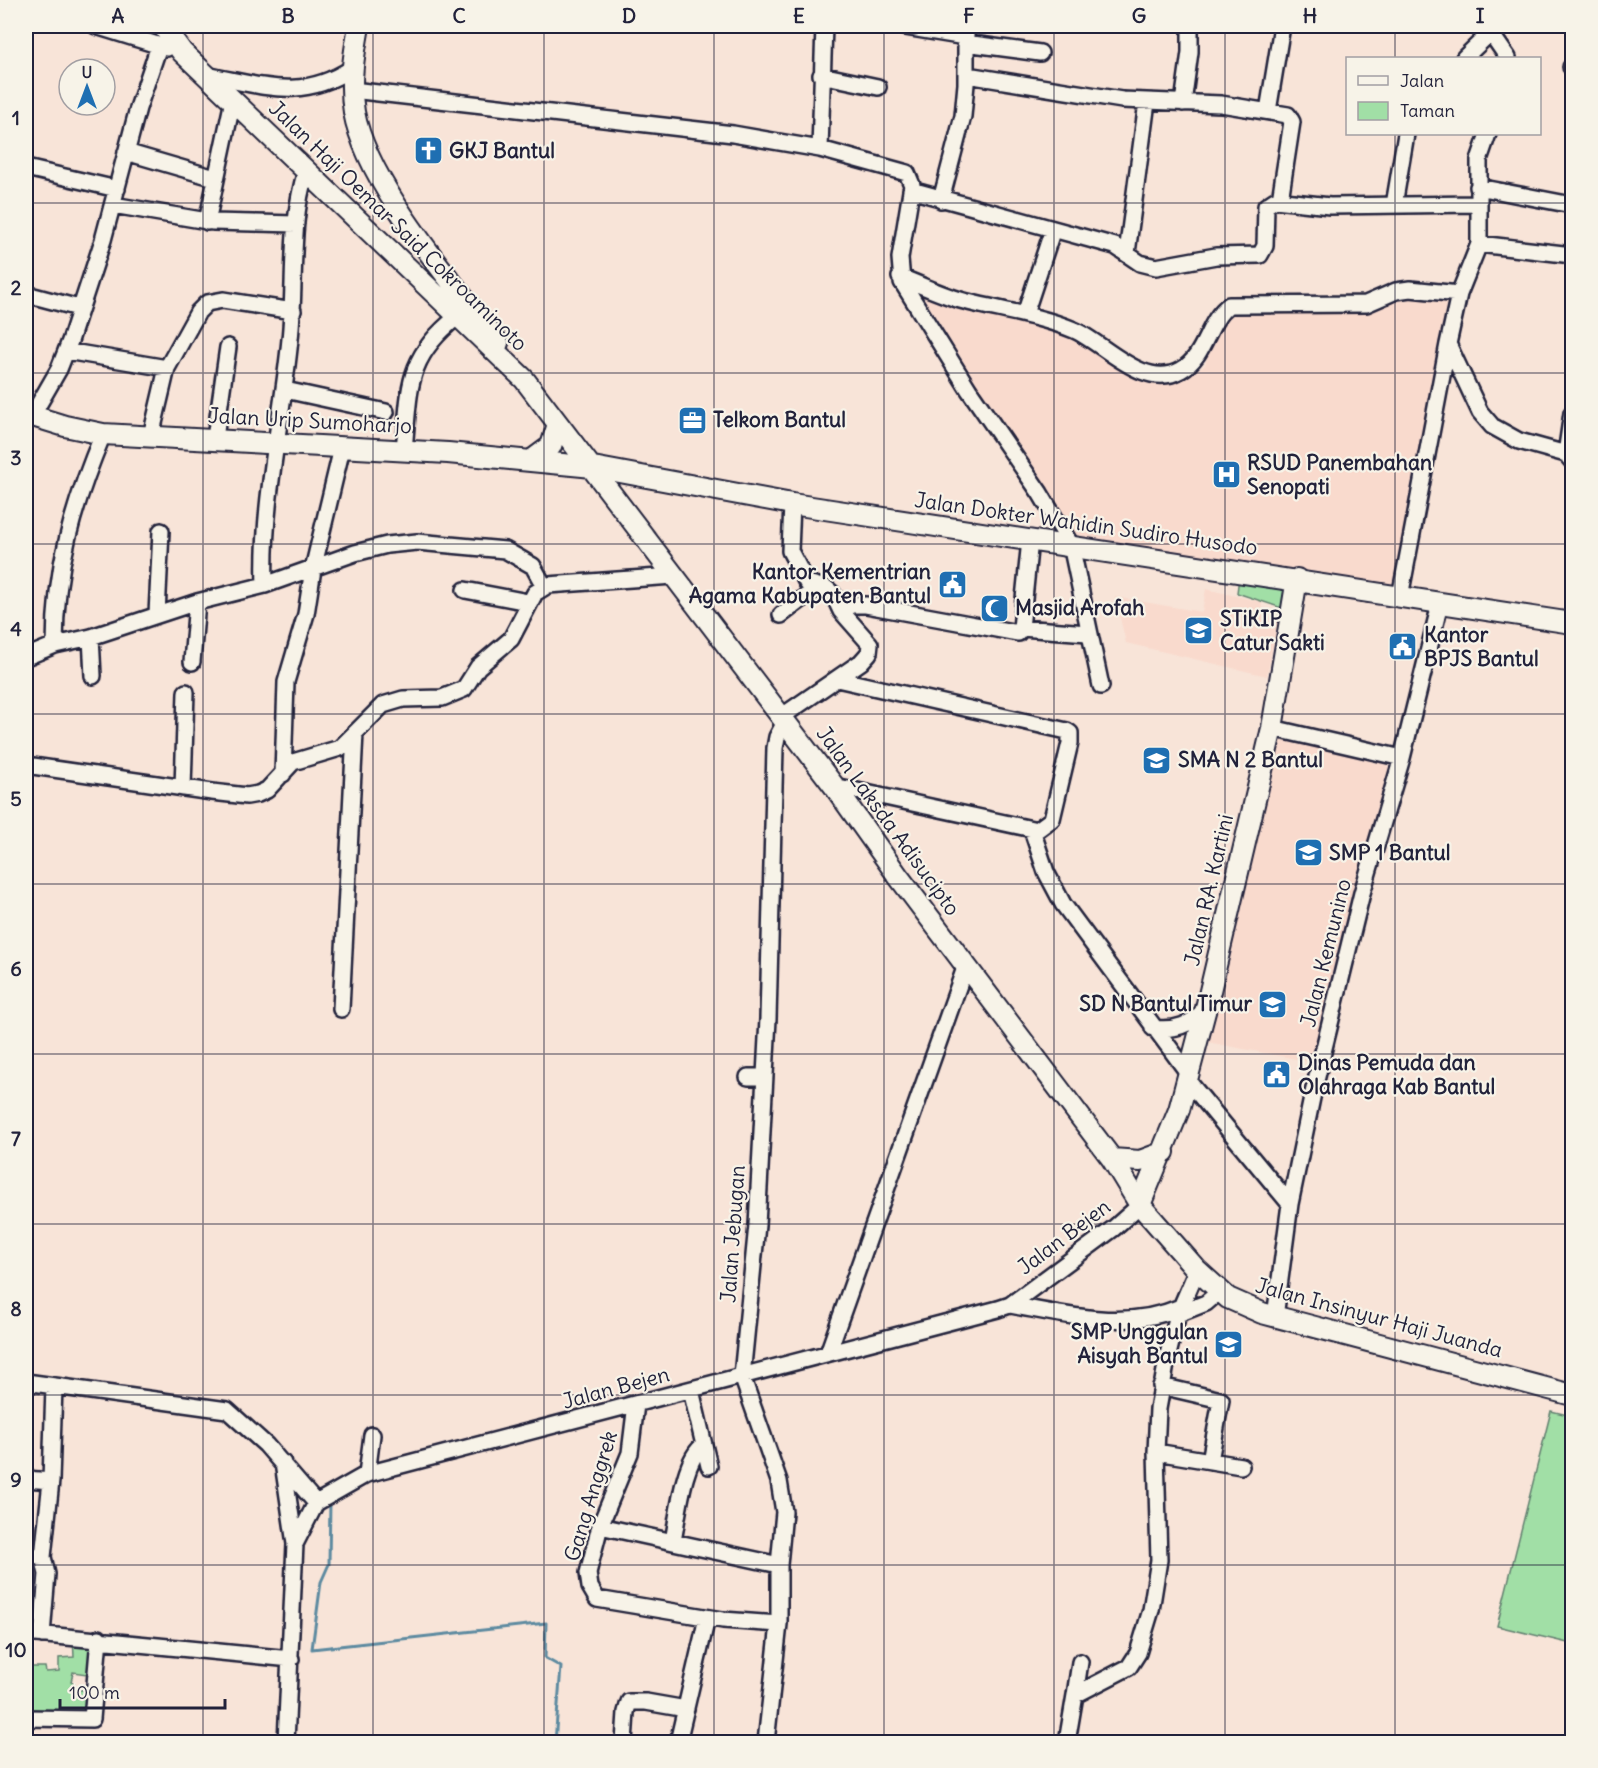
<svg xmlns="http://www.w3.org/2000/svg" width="1598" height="1768" viewBox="0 0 1598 1768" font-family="Delius,sans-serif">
  <rect width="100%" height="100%" fill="#f8e4d8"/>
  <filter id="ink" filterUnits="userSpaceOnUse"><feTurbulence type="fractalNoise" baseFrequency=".0167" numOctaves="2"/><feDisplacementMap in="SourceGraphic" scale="12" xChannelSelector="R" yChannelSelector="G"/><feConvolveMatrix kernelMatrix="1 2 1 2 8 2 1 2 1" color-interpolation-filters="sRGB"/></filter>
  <g filter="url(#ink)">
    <path fill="#f9dacd" d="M903,280L1025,315L1155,377L1183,378L1205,365L1221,309L1317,311L1378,307L1418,295L1459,299L1399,587L1070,539Z
      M1206,589L1262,602L1261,615L1278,619L1267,676L1126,643L1115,597L1202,612Z
      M1287,735L1383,758L1390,769L1317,1063L1207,1042L1275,740Z"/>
    <path fill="#a1dfa6" stroke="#628070" stroke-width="1.5" d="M1240,569L1298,579L1288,656L1274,653L1282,608L1237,593Z
      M1551,1411L1572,1416V1644L1497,1626Z
      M26,1634L31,1667H45L46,1672L59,1671V1658L74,1657L73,1637L96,1641L94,1675L73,1672L71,1682L74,1683V1689L91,1691L90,1717L26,1716Z"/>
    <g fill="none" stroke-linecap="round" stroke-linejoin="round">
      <path stroke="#5d8aa0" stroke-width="3" d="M330,1502L329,1564L321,1582L312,1649L546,1623L545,1658L561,1667L555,1742"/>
      <defs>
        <path id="minor" d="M96,26L167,48
          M899,26L965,37
          M1486,26L1508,58
          M965,43L1040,53
          M1464,58L1490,33
          M1571,67H1572
          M821,75L878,87
          M967,75L1122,100L1221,104L1288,115L1292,122L1280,200
          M210,76C265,86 302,101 352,68
          M352,90L733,134L820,149L907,173L912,185L900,258L902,282L969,390L1040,493L1071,545L1101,686
          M1183,103L1190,52V26
          M1268,111L1282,26
          M1488,134L1479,160V244L1459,294L1448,344L1480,412L1492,426L1519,441L1566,454L1572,461
          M820,149L824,26
          M126,152L215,178
          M26,168L117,189
          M1478,187L1572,205
          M911,190L1115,246L1140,263L1156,267L1216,256L1260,255L1265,246L1266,206L1275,200L1330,206L1477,204
          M941,200L963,116L966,84V26
          M113,205L213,222L296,224
          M1394,205L1406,134
          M207,222L233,100
          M1479,244L1572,255
          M1127,253L1147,102
          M900,277C922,285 945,297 968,302C1004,311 1040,316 1074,330C1104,343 1144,391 1181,370C1206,356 1207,321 1229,305L1366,304L1396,291L1410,289L1459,294
          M26,294L79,308
          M1025,314L1053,229
          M66,351L167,368
          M285,390L386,412
          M32,416L59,369L70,341L103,240L138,108L159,46
          M151,436L167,368L198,312L207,303L223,300L293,311
          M215,438L228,347
          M404,450C410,389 405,358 457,317
          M1566,454L1572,413
          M265,585C262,502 282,422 290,339C296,284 289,224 306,171
          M465,590L528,602
          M1400,597L1448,344
          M841,611L851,605H866L1018,633L1021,628L1030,540
          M157,614L161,531
          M781,615L818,587
          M1021,628L1088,633
          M91,637L93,676
          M55,645C55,567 73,506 103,434
          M26,657L55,645L91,637L197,602L265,585L355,553L387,545L417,542L505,550L533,566L544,586
          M192,662L197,602
          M781,717L861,662L869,653L870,644L841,611L833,594L826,588L807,583L790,551L792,504
          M1272,728L1402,758
          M26,765L212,792L247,796L258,794L267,790L293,762L340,748L383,705L403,699L442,698L464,689L478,667L511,639L535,593L548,585L673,576
          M283,774L286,682L306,614L313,569L342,448
          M834,786L1037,830L1052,819L1070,743V733L1067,731L837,679
          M183,788L186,692
          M1032,830L1046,872L1063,904L1189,1074
          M341,1009L355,733
          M1153,1028C1175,1031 1192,1025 1206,1008
          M748,1077H763
          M1188,1081L1290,1204
          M1010,1305C1067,1315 1125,1331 1181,1307
          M1178,1314L1206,1303L1220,1291
          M1275,1317L1290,1204L1313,1093L1362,893L1402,758L1440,604
          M828,1353L966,965
          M26,1382L227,1410L266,1445L316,1503
          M1161,1386L1221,1400L1210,1461
          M691,1390L709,1466
          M636,1404L630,1453L600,1526L588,1573L590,1587L597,1599L723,1620L779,1624
          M1156,1452L1241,1466
          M283,1463L295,1544
          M367,1474L372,1435
          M26,1479L51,1481
          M600,1526L779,1565
          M673,1541C678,1517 683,1458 704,1445
          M26,1556L43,1557
          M26,1633L291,1659
          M42,1635L47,1574L43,1557L51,1481L54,1386
          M1075,1695L1080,1662
          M26,1718L92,1719L99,1638
          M286,1742L295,1544L316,1503L367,1474L998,1309L1010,1305L1114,1228L1140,1205
          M624,1742L626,1712L629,1702H646L686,1709
          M678,1742L707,1618
          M766,1742L779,1624V1565L784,1512L779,1481L742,1376L757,1225L768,1019L775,748L777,737L785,722
          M1067,1742L1075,1695L1129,1667L1138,1653L1151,1610L1159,1560L1156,1452L1158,1409L1167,1359L1178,1314L1197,1270"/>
        <path id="major" d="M163,26L182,52L524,379L834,786L898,876L1112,1159L1140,1205L1197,1270L1228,1298L1262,1313L1572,1395
          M359,26C354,54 349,83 354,112C367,185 453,282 498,343
          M26,414L65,426L103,434L448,453L593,467L792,504L1572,623
          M532,460L551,446L558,424
          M1112,1159L1140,1161L1164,1152
          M1140,1205L1179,1110L1206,1008L1272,728L1297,579"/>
      </defs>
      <use href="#minor" stroke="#22223b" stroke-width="20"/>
      <use href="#major" stroke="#22223b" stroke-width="24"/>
      <use href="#minor" stroke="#f7f3e8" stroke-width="15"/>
      <use href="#major" stroke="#f7f3e8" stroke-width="20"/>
    </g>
  </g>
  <path fill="none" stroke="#22223b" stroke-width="1.5" stroke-opacity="0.55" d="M203,26V1742M373,26V1742M544,26V1742M714,26V1742M884,26V1742M1054,26V1742M1225,26V1742M1395,26V58M1395,134V1742M26,203H1572M26,373H1572M26,544H1572M26,714H1572M26,884H1572M26,1054H1572M26,1224H1572M26,1395H1572M26,1565H1572"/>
  <defs>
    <symbol id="church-square" viewBox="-11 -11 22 22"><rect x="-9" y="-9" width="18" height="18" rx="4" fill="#1f6fb2" stroke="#f7f3e8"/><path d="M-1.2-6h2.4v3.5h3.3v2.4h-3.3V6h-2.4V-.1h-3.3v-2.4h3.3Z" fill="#fff"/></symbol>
    <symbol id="office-square" viewBox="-11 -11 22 22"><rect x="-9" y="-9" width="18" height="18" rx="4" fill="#1f6fb2" stroke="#f7f3e8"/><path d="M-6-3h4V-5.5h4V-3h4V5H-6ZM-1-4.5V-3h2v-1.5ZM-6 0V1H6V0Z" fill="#fff"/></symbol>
    <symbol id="hospital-square" viewBox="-11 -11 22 22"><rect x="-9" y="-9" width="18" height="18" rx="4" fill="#1f6fb2" stroke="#f7f3e8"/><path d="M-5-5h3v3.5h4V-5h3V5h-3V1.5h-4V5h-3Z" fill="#fff"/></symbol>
    <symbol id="civic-square" viewBox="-11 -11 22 22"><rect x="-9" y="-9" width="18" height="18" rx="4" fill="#1f6fb2" stroke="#f7f3e8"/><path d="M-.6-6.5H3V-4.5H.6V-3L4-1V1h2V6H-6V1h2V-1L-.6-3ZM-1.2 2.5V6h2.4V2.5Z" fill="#fff"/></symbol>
    <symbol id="mosque-square" viewBox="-11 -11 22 22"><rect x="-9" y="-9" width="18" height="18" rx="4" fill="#1f6fb2" stroke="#f7f3e8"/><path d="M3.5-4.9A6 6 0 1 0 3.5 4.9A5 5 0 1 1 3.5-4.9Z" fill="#fff"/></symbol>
    <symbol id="university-square" viewBox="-11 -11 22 22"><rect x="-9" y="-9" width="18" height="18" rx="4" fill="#1f6fb2" stroke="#f7f3e8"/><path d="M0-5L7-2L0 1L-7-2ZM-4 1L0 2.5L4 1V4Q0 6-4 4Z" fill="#fff"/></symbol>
    <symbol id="school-square" viewBox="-11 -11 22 22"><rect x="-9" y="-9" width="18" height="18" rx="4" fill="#1f6fb2" stroke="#f7f3e8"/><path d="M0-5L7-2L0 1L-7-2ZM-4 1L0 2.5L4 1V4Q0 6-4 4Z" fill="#fff"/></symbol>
  </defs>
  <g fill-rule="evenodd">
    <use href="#church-square" x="412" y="134" width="33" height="33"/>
    <use href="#office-square" x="676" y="404" width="33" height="33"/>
    <use href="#hospital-square" x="1210" y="458" width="33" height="33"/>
    <use href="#civic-square" x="936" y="568" width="33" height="33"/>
    <use href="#mosque-square" x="978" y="592" width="33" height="33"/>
    <use href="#university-square" x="1182" y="614" width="33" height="33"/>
    <use href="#civic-square" x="1386" y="630" width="33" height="33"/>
    <use href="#school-square" x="1140" y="744" width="33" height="33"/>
    <use href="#school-square" x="1292" y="836" width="33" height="33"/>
    <use href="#school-square" x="1256" y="988" width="33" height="33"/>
    <use href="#civic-square" x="1260" y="1058" width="33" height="33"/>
    <use href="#school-square" x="1212" y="1328" width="33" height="33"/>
  </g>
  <g text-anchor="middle" stroke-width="4.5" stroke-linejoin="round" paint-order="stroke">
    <g font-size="21" font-weight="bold" fill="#22223b" stroke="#f7f3e8" text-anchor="start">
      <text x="449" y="158">GKJ Bantul</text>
      <text x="713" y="427">Telkom Bantul</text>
      <text x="1247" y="470">RSUD Panembahan<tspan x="1247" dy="24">Senopati</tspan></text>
      <text x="931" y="579" text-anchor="end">Kantor Kementrian<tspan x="931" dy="24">Agama Kabupaten Bantul</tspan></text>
      <text x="1015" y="615">Masjid Arofah</text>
      <text x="1220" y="626">STiKIP<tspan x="1220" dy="24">Catur Sakti</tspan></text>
      <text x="1424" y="642">Kantor<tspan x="1424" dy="24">BPJS Bantul</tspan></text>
      <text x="1178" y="767">SMA N 2 Bantul</text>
      <text x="1329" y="860">SMP 1 Bantul</text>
      <text x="1252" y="1011" text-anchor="end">SD N Bantul Timur</text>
      <text x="1298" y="1070">Dinas Pemuda dan<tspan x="1298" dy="24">Olahraga Kab Bantul</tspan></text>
      <text x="1208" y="1339" text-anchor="end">SMP Unggulan<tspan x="1208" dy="24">Aisyah Bantul</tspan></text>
    </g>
    <g font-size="21" fill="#22223b" stroke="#f7f3e8">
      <text transform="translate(398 226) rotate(44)" y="7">Jalan Haji Oemar Said Cokroaminoto</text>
      <text transform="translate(310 421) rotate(3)" y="7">Jalan Urip Sumoharjo</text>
      <text transform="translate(1086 524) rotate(8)" y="7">Jalan Dokter Wahidin Sudiro Husodo</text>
      <text transform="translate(888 821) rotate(54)" y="7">Jalan Laksda Adisucipto</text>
      <text transform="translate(1209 890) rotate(-77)" y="7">Jalan RA. Kartini</text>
      <text transform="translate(1326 953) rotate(-76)" y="7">Jalan Kemunino</text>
      <text transform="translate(733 1234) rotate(-86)" y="7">Jalan Jebugan</text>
      <text transform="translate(1064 1237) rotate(-37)" y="7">Jalan Bejen</text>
      <text transform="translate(1379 1318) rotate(15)" y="7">Jalan Insinyur Haji Juanda</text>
      <text transform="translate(616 1388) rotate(-15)" y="7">Jalan Bejen</text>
      <text transform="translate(591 1496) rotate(-73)" y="7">Gang Anggrek</text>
    </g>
  </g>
  <rect width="1598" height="1768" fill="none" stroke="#f7f3e8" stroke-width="66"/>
  <rect x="1346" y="57" width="195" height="78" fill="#f7f3e8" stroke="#a29fa3" stroke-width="1.5"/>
  <rect x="1358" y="76" width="30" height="9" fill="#f7f3e8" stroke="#a29fa3" stroke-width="1.5"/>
  <text x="1400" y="87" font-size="18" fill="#22223b">Jalan</text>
  <rect x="1358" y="102" width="30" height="18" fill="#a1dfa6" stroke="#a29fa3" stroke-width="1.5"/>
  <text x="1400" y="117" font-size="18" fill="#22223b">Taman</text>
  <g transform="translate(87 87)"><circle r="28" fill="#f7f3e8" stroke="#a29fa3" stroke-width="1.5"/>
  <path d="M0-4.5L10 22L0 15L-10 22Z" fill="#1f6fb2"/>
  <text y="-9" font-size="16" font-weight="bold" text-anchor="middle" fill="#22223b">U</text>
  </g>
  <path d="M60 1699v9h165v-9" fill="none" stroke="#22223b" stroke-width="3"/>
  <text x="69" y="1699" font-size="18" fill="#22223b" stroke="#f7f3e8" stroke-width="4.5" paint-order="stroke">100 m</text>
  <rect x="33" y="33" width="1532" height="1702" fill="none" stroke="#22223b" stroke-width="2"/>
  <g font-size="20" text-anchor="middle" font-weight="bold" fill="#22223b">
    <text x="118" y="23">A</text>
    <text x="288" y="23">B</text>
    <text x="459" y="23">C</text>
    <text x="629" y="23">D</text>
    <text x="799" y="23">E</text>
    <text x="969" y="23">F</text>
    <text x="1139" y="23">G</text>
    <text x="1310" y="23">H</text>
    <text x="1480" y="23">I</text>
    <text x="16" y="125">1</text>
    <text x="16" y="295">2</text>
    <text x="16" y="465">3</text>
    <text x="16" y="636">4</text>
    <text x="16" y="806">5</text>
    <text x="16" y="976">6</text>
    <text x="16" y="1146">7</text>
    <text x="16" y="1316">8</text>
    <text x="16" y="1487">9</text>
    <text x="16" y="1657">10</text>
  </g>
</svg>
